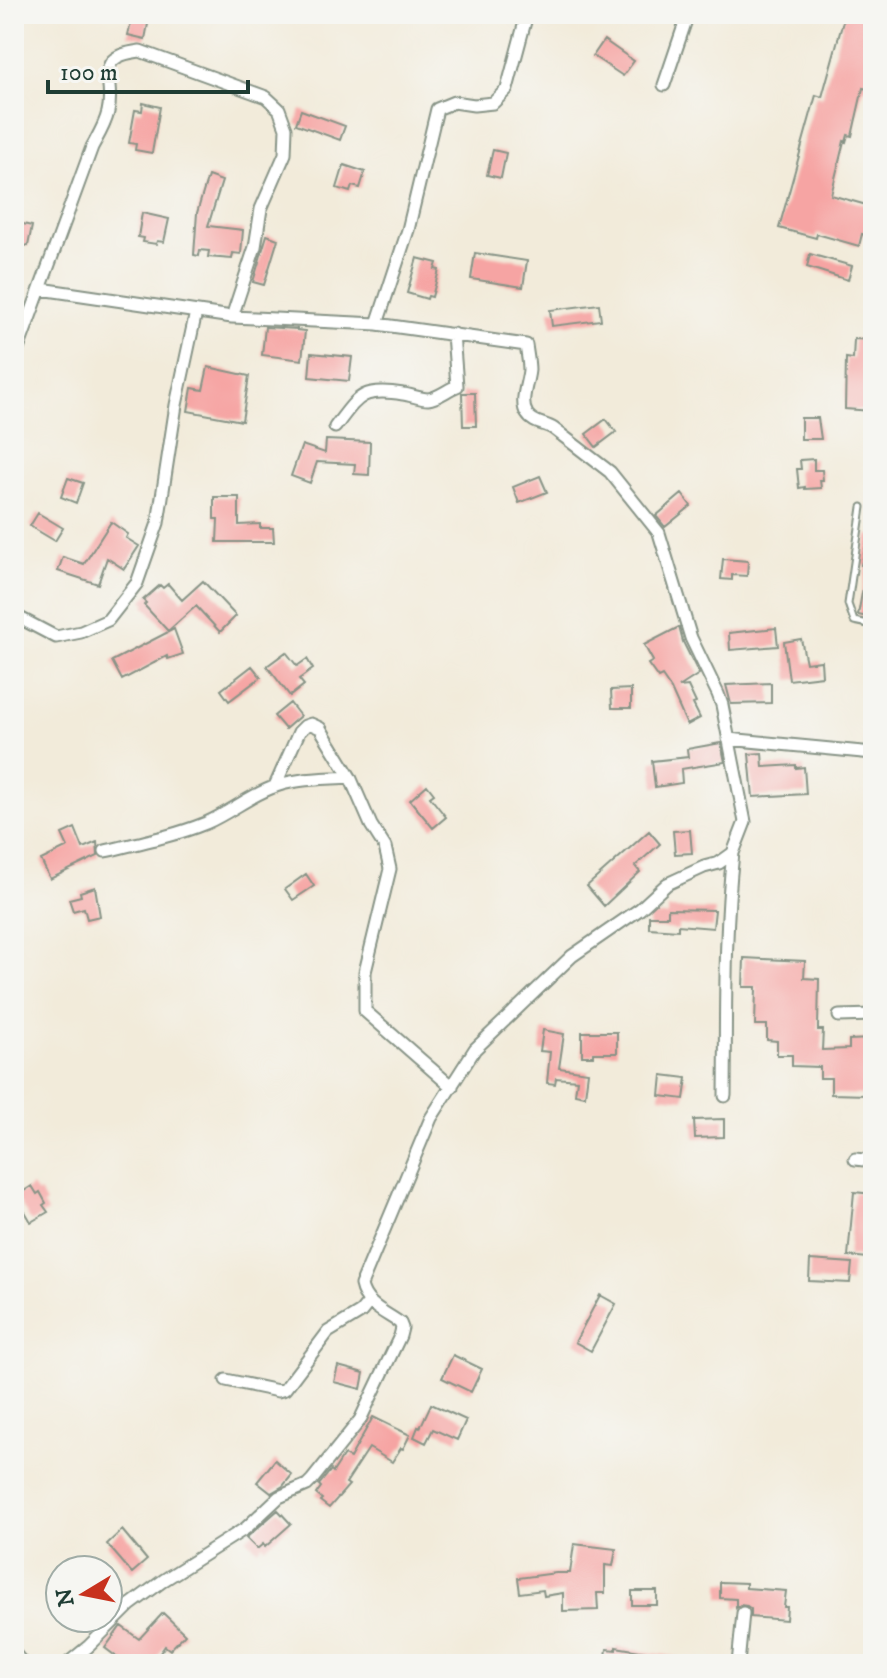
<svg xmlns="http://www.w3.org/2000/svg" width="887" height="1678" viewBox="0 0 887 1678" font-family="'IM FELL DW Pica',serif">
  <rect width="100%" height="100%" fill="#f6f6f2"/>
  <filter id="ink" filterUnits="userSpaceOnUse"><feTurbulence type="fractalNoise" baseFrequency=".0125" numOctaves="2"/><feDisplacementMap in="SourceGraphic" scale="16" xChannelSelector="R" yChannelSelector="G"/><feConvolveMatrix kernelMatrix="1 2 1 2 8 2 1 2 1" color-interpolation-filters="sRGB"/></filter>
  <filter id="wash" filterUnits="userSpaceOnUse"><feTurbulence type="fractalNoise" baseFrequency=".006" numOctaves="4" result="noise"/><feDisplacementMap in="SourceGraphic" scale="32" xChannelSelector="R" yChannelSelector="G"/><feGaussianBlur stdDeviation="1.8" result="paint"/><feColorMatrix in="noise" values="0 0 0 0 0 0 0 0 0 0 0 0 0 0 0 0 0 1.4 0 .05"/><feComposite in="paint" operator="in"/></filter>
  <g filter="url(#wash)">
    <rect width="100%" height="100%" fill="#f2ebda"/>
    <g id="blocks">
      <path fill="#f6a4a3" d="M133,14H150L145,39L128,35Z
        M845,14H873V70L868,89L863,88L852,136L848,135L846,142L844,141L831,195L870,206L868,213L873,214L867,235L862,234L859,246L817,234L816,238L779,228L816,95L822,97Z
        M604,40L634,61L623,76L593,56Z
        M143,103L160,107L152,153L135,150L136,144L129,143L135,110L142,111Z
        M301,110L345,126L340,140L296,124Z
        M493,150L506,153L501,178L487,175Z
        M344,165L365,172L360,188L352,186L350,192L337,188Z
        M208,176L222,181L208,226L243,230L241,254L233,253L232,259L208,257L209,251L200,250L199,256L194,255L197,213Z
        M142,213L169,219L164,242L157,241L156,244L143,242L144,238L138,237Z
        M14,222L32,226L28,246L14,243Z
        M267,235L278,239L264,285L253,282Z
        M475,253L527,261L523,287L471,279Z
        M810,254L852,266L848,280L807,267Z
        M417,258L437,263L435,269L439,270L432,297L428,296L427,299L407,293Z
        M599,304L601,320L552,326L550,310Z
        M265,327L297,329V330L305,331L302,360L262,355Z
        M854,339L873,340L870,398H872V411L845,409L846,358L853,359Z
        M311,353L352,357L349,381L309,377Z
        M208,367L249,376L242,421L188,411L192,388L203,390Z
        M462,393H475L476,426H463Z
        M801,418H818L821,439H801Z
        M606,419L616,432L596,447L586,434Z
        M326,440L370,442L369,475L354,474L355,464L317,462L310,483L291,476L302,445L325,453Z
        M814,459V470H822L823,480H820L821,488L805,489V487L799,488L797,469H801L800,460Z
        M540,476L547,492L519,503L513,487Z
        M68,478L83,483L76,503L61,497Z
        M682,494L691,506L665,527L656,516Z
        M214,497H239V525L260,524V528H273L274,542H217L218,519H214Z
        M38,513L63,528L55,541L30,526Z
        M111,522L128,534L126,538L139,546L124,569L107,558L98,584L58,571L63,557L84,564Z
        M869,535H873V618L858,615L867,566L861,565Z
        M723,559L748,561L747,576L732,575V580L721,579Z
        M203,581L236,616L220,632L196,606L168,631L144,605L146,603L143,600L160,585L163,588L168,584L182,600Z
        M679,627L683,642L699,674L679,687L688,686L696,703L693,704L700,718L687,725L671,689L662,676L658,678L648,664L653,661L644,645Z
        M776,628L778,646L730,650L729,633Z
        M174,629L183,654L168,659L167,656L122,680L112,661Z
        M801,639L806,663L821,661L822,676L789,680L784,642Z
        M286,652L297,666L307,659L313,669L299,679L304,685L290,696L267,666Z
        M252,666L261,677L229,701L221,690Z
        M771,683V703L731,704L726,685Z
        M631,689V708H612L611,690Z
        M290,703L300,716L285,729L274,716Z
        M721,743L725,762L681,769L682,783L655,787L652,761L688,757L687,749Z
        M762,753L763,767L796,765V768L804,767L806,794L753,797L749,754Z
        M427,785L434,794L430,797L446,817L433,828L410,800Z
        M75,828L83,848L97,842L98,856L50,879L41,860L68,847L62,834Z
        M690,830L692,853L675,854L673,831Z
        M649,831L660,844L635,866L640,872L604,906L587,886Z
        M306,874L314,886L293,900L285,889Z
        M95,887L100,916L87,919L84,908L73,911L69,899L81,896L80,892Z
        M668,909L715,910L713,928L678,925V930L649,928V916H668Z
        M744,958L805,961L804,978L819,979L818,1027V1030H823L822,1050L849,1049V1040L871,1039L870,1079H867V1095L831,1094V1078H820V1067L792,1066V1055H777V1041L767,1040V1025H755L756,987H743Z
        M543,1030L564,1034L559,1068L588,1072L585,1096L575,1094L577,1080L556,1078L555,1084L547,1083L550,1052L540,1051Z
        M582,1032H617V1053H593V1056H582Z
        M662,1075L687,1078L684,1099L660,1096Z
        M724,1119V1137L695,1138L694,1120Z
        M32,1186L37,1194L40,1192L46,1203L43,1205L48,1212L31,1222L16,1196Z
        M854,1192L873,1194V1219L868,1258L848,1256Z
        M810,1260L852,1263L850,1283L809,1281Z
        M600,1295L616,1304L591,1351L575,1342Z
        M453,1355L482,1369L471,1392L442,1378Z
        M338,1366L364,1373L361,1389L334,1382Z
        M431,1404L466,1420L457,1440L433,1429L426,1443L414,1437L418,1427L420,1428Z
        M373,1417L410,1435L403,1449L401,1448L392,1462L369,1448L346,1483L349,1485L329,1508L320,1501L322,1499L316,1494L321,1487L319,1485L331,1470L333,1472L344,1455L350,1458Z
        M275,1460L292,1475L283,1486L271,1493L257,1482Z
        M278,1510L291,1524L265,1547L263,1544L257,1549L246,1538Z
        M122,1530L147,1560L132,1573L107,1544Z
        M574,1544L616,1549L613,1566L605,1565V1593H597L598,1610L563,1611V1593L544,1596L543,1590L520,1593L518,1578L556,1573H570Z
        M720,1582L746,1583V1588L786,1591L784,1607H787L786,1620L751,1617V1609L747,1606L740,1605L736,1608V1599L720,1598Z
        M632,1591H657V1605H632Z
        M163,1613L185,1634L170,1650L165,1646L152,1664H126L105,1648L121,1626L139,1639Z
        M616,1647L682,1658V1664H605L607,1649L616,1650Z"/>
    </g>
  </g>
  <g filter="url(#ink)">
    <use href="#blocks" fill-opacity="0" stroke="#889487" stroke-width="2"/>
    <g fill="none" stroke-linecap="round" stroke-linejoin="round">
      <defs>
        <path id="lane" d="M862,507L848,604L854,621L873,625"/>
        <path id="street" d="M664,85L688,14
          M41,289L232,317L377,324L526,345C527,353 529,362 529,370C528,383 519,402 527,414C533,424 545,423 554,429L610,472L659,533L691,638L718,694L722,705L745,822L733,853L719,863L704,867L667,884L640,909L572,956L475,1049L431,1118L361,1285C365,1305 385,1312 400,1323L402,1328L400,1336L360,1420L312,1480L307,1485L279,1497L246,1528L164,1580L130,1605L89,1646L67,1664
          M377,324L408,230L437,109L454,102L474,105L493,103L507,89L527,14
          M14,360L92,147C98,136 105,125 108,112C116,80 90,57 140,51L266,97L279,109L286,128L285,154L261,209L255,247L232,317
          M335,427C358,397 361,387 403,394C411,395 420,399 428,399C438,398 448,389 457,386L453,334
          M14,615L56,637L81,632L108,620L137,583L158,523L176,405L196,312
          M728,739L873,753
          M275,786L299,732L305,726L311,724L320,728L350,777L371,825L385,847L390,869L365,972V1011L452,1087
          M105,851C139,843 174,836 206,823C229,813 248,797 271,788C293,778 326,779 350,777
          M839,1016L873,1015
          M725,1096C726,1015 724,934 733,853
          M855,1159L873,1161
          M226,1380L278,1391L285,1389L328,1332L361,1312L369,1302
          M14,1653L23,1664
          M738,1664L743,1613"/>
      </defs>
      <use href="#lane" stroke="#889487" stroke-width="9"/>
      <use href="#street" stroke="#889487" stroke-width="15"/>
      <use href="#lane" stroke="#fff" stroke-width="5"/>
      <use href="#street" stroke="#fff" stroke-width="11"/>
    </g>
  </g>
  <rect width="887" height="1678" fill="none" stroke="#f6f6f2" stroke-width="48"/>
  <g transform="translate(84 1594) rotate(260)"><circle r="38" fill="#f6f6f2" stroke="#a0aca6" stroke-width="2"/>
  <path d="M0-6L14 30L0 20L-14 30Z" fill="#c8321e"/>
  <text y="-12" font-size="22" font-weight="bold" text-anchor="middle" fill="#1f3d34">N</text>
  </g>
  <path d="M48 80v12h200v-12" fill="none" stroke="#1f3d34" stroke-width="4"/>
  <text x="60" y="80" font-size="24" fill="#1f3d34" stroke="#f6f6f2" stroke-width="6" paint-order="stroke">100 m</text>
</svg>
